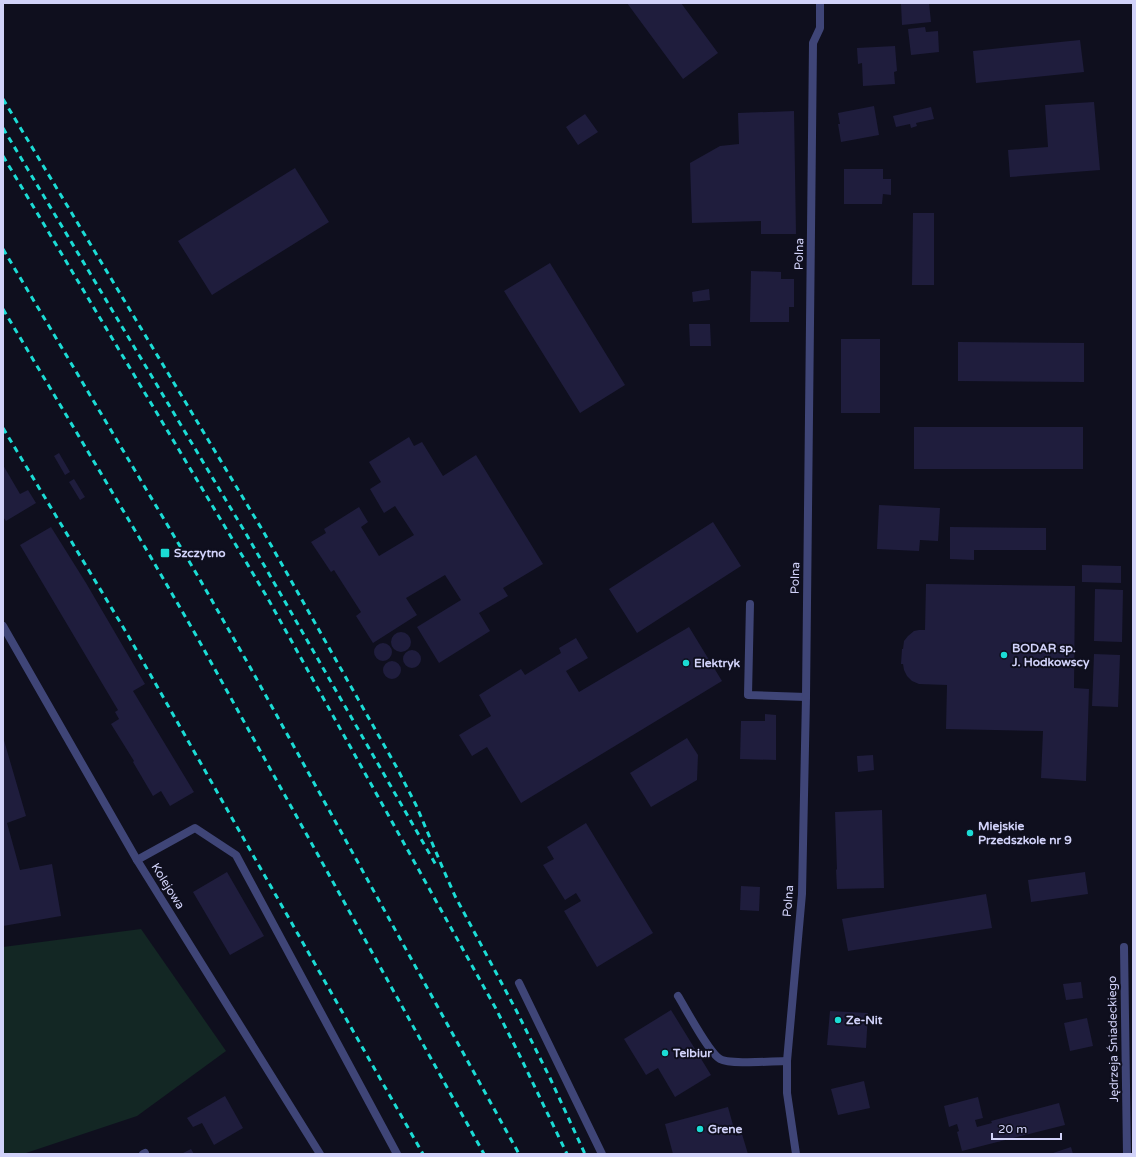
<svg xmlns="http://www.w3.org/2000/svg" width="1136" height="1157" viewBox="0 0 1136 1157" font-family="'Varela Round',sans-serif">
  <rect width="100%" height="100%" fill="#0f0f1e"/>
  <path fill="#132724" d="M141,929L226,1051L137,1116L23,1154H3V947Z"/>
  <path fill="#1f1d3d" d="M627,3H681L718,53L683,79Z
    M920,3H929L931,22L902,25L901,4Z
    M925,27L926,32L938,31L939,52L911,55L908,29Z
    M1080,40L1084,72L976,83L973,51Z
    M895,46L897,71L894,72L895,84L863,86L862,63L858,64L857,48Z
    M1094,102L1100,170L1010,177L1008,150L1048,147L1045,105Z
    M874,106L879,135L841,142L838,124H840L838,113Z
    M931,107L934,119L916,123L917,126L911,128L910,124L896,127L893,116Z
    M794,111L796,234H761V221L692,223L690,163L720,146L739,144L738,113Z
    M585,114L598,132L578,145L566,127Z
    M295,168L329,222L212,295L178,241Z
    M844,169H883V179H891V195L883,194L882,204H844Z
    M913,213H934V285H912Z
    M550,263L625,385L580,413L504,291Z
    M751,271L781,272V279H794V307H789V322H750Z
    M709,289L710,300L693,302L692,292Z
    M689,324H710L711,346H690Z
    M841,339H880V413H841Z
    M958,342L1084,343V382L958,381Z
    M914,427H1083V469H914Z
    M409,437L414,446L422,442L443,476L476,455L543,564L503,588L508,596L479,613L490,631L439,663L417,627L461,600L445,575L406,598L417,615L373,643L356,616L361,612L334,570L331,572L311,542L326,533L324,529L359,507L368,522L361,527L379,556L414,535L395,506L384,513L370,489L381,482L369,462Z
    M59,453L70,472L65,475L54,456Z
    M3,465L20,494L28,490L36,503L6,521L3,517Z
    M74,479L85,497L80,500L69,482Z
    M879,505L940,508L938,541L920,540L919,551L877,549Z
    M713,522L741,566L637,633L609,589Z
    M51,527L86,583L145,684L133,691L194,792L170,806L161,791L153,796L133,762L134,761L111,724L119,719L115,712L118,710L20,545Z
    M950,527L1046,528V550H974V560L950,559Z
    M1082,565L1121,566V583L1082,582Z
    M926,584L1075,586L1074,688L1089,689L1086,781L1041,778L1043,731L946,729L947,685L919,684L912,681L907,676L904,670L903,664H901L902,649H903L904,641L908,636L914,631L919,630H925Z
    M1095,589L1123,590L1122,642L1094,641Z
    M689,627L722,681L521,803L487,747L472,756L459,735L491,716L479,695L521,669L525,675L561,653L559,648L576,638L588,658L566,671L579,692Z
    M391 642a10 10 0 1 1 20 0a10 10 0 1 1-20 0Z
    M374 652a9 9 0 1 1 18 0a9 9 0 1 1-18 0Z
    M403 659a9 9 0 1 1 18 0a9 9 0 1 1-18 0Z
    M1094,654L1120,655L1118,707L1092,706Z
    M383 670a9 9 0 1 1 18 0a9 9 0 1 1-18 0Z
    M765,714L776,715V760L740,759L741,721H765Z
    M3,737L26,816L7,823L20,870L52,864L61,916L3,926Z
    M687,738L698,755L697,780L651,807L630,773Z
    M873,755L874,770L858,772L857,756Z
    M882,810L884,888L837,889L836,869L837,870L835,812Z
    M586,823L653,933L597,967L564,911L581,901L576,893L565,900L543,865L554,859L547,847Z
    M227,872L264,936L230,955L193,892Z
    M1085,872L1088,894L1031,902L1028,880Z
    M741,886L760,887L759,911L740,910Z
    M986,894L992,928L848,951L842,919Z
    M1081,982L1083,998L1066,1000L1063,984Z
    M671,1010L711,1075L675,1097L658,1068L646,1075L624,1039Z
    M830,1011L868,1013L866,1048L827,1045Z
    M1087,1018L1093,1046L1070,1051L1064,1023Z
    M864,1081L870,1108L838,1115L831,1089Z
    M225,1096L243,1128L214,1145L202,1123L193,1127L187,1118Z
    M978,1097L983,1118L975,1120L977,1127L992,1123L991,1121L1059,1103L1065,1125L962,1151L957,1132L959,1131L957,1124L949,1127L944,1106Z
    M728,1107L736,1136L742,1134L748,1154H673L665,1124Z
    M1071,1147L1073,1154H1050Z
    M191,1149L194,1154H181Z"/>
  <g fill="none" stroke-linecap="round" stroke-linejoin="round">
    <path stroke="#3f4577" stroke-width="8" d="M750,604L748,695L806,697
      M137,860L195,828L236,855L397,1154
      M519,983L602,1154
      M678,996C686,1009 709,1053 720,1059C731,1065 772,1061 787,1061
      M143,1154L145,1153"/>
    <path stroke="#3f4577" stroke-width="8" d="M1124,947L1127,1154
      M796,1154L787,1093V1061L802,894L806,697L813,43L820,28V3"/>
    <path stroke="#3f4577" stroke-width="8" d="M3,626L137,860L320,1154"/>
    <path stroke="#1bdcd5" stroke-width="3" stroke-dasharray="6 5" stroke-linecap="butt" d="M3,99L263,531L397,768L416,805L444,871L455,896L516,1010L550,1078L585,1154
      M3,128L245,532L436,865
      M3,156L267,597L495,1007L518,1052L567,1154
      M3,249L199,578L250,667L519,1154
      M3,309L149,554L197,637L484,1154
      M3,428L129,637L423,1154"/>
  </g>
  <g fill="#1bdcd5" stroke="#0f0f1e" stroke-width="1.5">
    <rect x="160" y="548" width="10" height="10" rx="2"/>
    <circle cx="1004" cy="655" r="4"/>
    <circle cx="686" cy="663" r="4"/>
    <circle cx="970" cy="833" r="4"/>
    <circle cx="838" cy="1020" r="4"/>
    <circle cx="665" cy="1053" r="4"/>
    <circle cx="700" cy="1129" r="4"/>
  </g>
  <g text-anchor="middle" stroke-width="4" stroke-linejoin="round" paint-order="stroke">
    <g font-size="12" fill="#d1d2f9" stroke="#0f0f1e">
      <text transform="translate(799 254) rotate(-89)" y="4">Polna</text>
      <text transform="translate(795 578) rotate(-89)" y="4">Polna</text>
      <text transform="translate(168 886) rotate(58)" y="4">Kolejowa</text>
      <text transform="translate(788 901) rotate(-86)" y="4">Polna</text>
      <text transform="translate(1113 1039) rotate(-91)" y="4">Jędrzeja Śniadeckiego</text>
    </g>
    <g font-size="12" font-weight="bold" fill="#d1d2f9" stroke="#0f0f1e" text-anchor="start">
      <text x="174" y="557">Szczytno</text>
      <text x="1012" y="652">BODAR sp.<tspan x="1012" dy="14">J. Hodkowscy</tspan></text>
      <text x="694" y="667">Elektryk</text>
      <text x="978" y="830">Miejskie<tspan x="978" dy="14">Przedszkole nr 9</tspan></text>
      <text x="846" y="1024">Ze-Nit</text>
      <text x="673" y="1057">Telbiur</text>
      <text x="708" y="1133">Grene</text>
    </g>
  </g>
  <rect width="1136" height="1157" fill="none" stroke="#d1d2f9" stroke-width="8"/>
  <path d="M992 1133v6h69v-6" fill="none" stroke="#d1d2f9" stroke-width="2"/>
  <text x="998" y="1133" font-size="12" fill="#d1d2f9" stroke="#0f0f1e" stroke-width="3" paint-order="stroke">20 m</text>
</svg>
